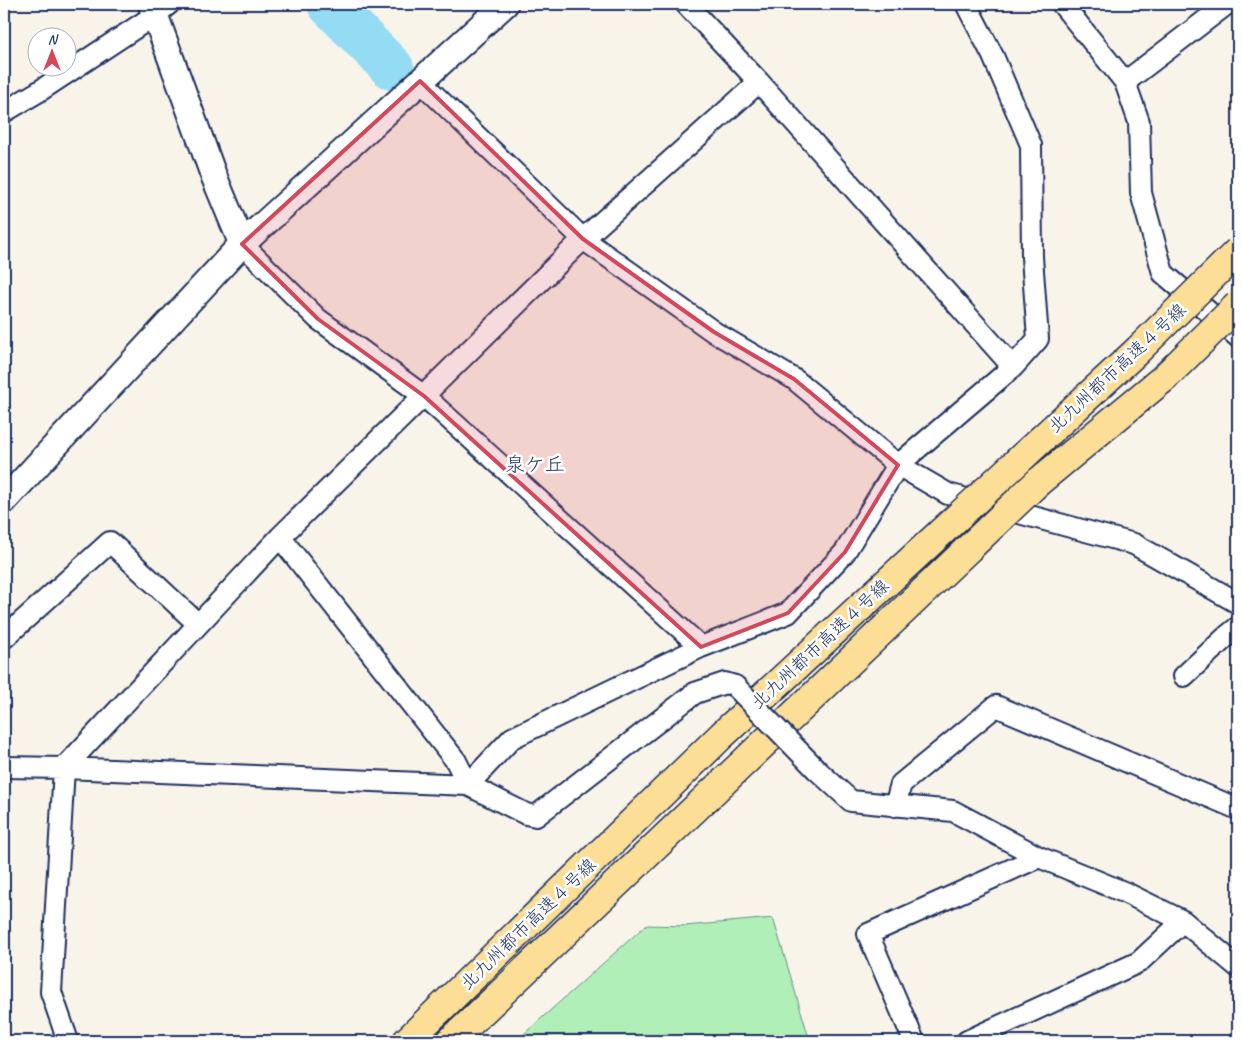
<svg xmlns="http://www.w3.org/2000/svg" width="1242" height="1045" viewBox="0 0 1242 1045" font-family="Caveat,'Klee One',sans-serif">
  <rect width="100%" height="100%" fill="#f9f4ea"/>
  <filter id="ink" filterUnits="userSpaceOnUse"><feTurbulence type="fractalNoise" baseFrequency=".02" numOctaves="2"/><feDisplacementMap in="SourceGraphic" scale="10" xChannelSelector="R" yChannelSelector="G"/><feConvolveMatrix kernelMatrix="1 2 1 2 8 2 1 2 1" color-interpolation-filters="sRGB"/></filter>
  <g filter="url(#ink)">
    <path fill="#b0efb7" stroke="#668f8a" d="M773,918L810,1041H516L646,925L685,926Z"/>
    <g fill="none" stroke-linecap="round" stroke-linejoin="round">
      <path stroke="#93dcf4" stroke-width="44" d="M329,4L392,68"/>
      <defs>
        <path id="minor" d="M686,4L759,82L1013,367
          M1062,4L1125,82L1139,122L1141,193L1163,273L1238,337
          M420,81L583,239L714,332L794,379L898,465L948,494L1134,544L1238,603
          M1125,82L1227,4
          M4,112L38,92L155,15L169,4
          M242,244L318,319L424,396L701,647
          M280,537L456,761L468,785
          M4,638L110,542L198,624
          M1184,676L1227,636L1238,627
          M4,767L64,768L468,785L526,814L536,816L695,693L725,683L735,686
          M817,770L851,801L953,811L1039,857L1126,893L1183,921L1238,967
          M468,785L512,738L701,647L788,613L845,552L898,465L1013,367L1038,339L1032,257L1031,145L993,56L966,4
          M895,806L901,784L996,706L1238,809
          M68,1041L51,992L64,768L280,537L583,239L759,82
          M914,1041L868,934L1039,857
          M967,1041L1139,962L1183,921"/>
        <path id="tertiary" d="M151,4L213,174L242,244
          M4,501L242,244L505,4"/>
        <path id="motorway" d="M1019,460L1137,351
          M1037,483L1164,378
          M407,1041L722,735L949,525
          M451,1041L969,548"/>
      </defs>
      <use href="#minor" stroke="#1b2f5e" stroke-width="24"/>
      <use href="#tertiary" stroke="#1b2f5e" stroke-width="29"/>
      <use href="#motorway" stroke="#1b2f5e" stroke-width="31"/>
      <use href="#minor" stroke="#fff" stroke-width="20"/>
      <use href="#tertiary" stroke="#fff" stroke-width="25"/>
      <use href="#motorway" stroke="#fcde96" stroke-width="28"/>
      <defs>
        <path id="minor-bridge" d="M735,686L817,770"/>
        <path id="motorway-bridge" d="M1137,351L1238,251
          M1164,378L1238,305
          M949,525L1019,460
          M969,548L1037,483"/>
      </defs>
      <use href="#minor-bridge" stroke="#1b2f5e" stroke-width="24" stroke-linecap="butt"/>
      <use href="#motorway-bridge" stroke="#1b2f5e" stroke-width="31" stroke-linecap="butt"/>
      <use href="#minor-bridge" stroke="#fff" stroke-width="20"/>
      <use href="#motorway-bridge" stroke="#fcde96" stroke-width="28"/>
    </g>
  </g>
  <path fill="#d1495b" fill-opacity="0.2" stroke="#d1495b" stroke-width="4" stroke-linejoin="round" d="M420,81L583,239L714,332L794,379L898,465L845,552L788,613L701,647L424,396L318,319L242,244Z"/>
  <g text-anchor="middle" stroke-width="5" stroke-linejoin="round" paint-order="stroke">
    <g font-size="18" fill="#1b2f5e" stroke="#fff">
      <text transform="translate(1117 368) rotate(-43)" y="6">北九州都市高速４号線</text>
      <text transform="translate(820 644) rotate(-43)" y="6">北九州都市高速４号線</text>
      <text transform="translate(528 924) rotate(-44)" y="6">北九州都市高速４号線</text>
    </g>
    <g font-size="20" fill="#1b2f5e" stroke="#fff">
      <text x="535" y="471">泉ケ丘</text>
    </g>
  </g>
  <rect width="1242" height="1045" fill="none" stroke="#fff" stroke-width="20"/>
  <rect x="10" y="10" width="1222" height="1025" fill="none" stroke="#1b2f5e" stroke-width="2" filter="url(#ink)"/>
  <g transform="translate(52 52)"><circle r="24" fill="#ffffff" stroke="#a4acbf"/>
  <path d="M0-4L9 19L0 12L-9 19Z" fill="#d1495b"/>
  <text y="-8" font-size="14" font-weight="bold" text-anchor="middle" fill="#1b2f5e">N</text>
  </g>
</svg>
